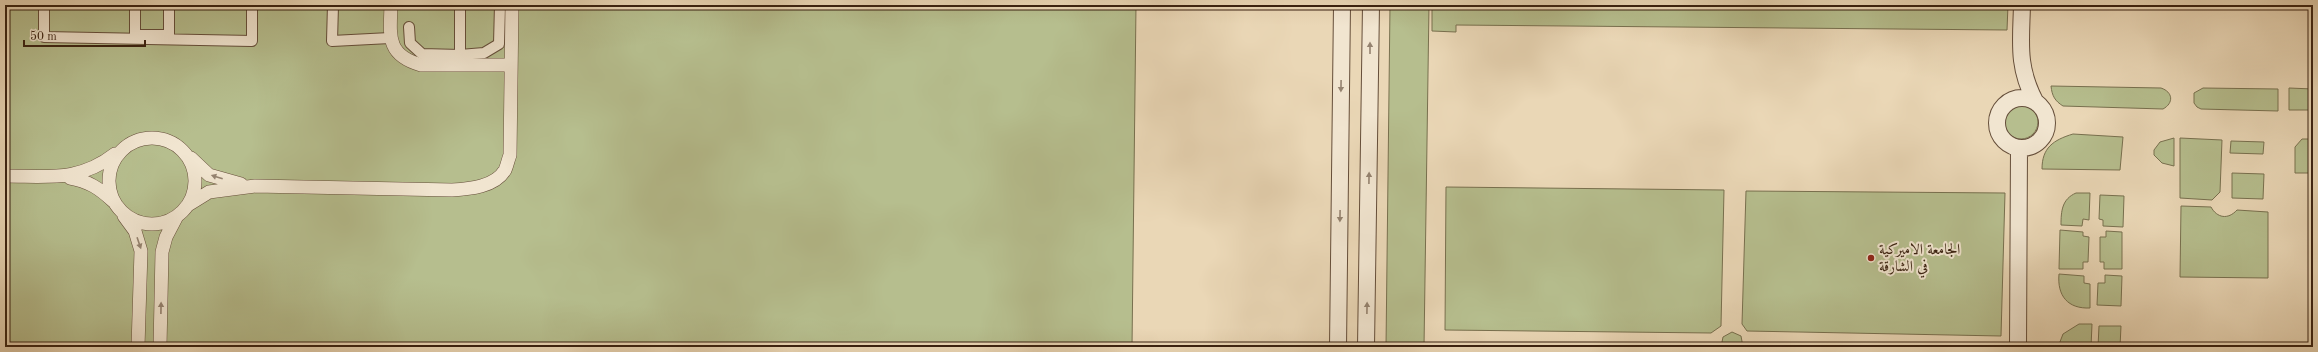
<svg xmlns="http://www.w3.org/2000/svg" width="2318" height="352" viewBox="0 0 2318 352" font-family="'Old Standard TT',Amiri,serif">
  <rect width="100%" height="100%" fill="#ead7b6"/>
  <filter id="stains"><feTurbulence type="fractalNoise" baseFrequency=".005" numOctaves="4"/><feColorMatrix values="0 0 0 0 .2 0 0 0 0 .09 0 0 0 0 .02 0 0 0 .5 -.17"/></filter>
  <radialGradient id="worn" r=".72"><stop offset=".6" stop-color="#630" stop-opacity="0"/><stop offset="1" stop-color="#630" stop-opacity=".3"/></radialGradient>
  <path fill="#b6be8e" stroke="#78704f" d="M5,5H1136L1132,347H5Z
    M1390,5H1429L1424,347H1386Z
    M1432,5H2008L2007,30L1456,25V32L1432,31Z
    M2051,86L2161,88C2173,92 2174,103 2163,109L2063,106C2055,101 2052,96 2051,86Z
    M2203,88L2278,89V111L2201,109L2197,107L2194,103V93Z
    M2289,88L2313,89V110H2289Z
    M2004 122a17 17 0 1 1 34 0a17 17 0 1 1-34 0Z
    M2073,134L2123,137L2120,170L2042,169C2042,148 2053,140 2073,134Z
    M2174,138V166L2162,163L2154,155V150L2160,142Z
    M2180,138L2222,140L2220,192L2212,200L2180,198Z
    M2302,139H2313V173H2295V147Z
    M2231,141L2264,142L2263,154L2230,153Z
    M2232,173L2264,174L2263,199L2232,198Z
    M1446,187L1724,190L1721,326L1711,333L1445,330Z
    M1746,191L2005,193L2001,336L1747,331L1742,324Z
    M2076,193H2090L2089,220L2083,219L2082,226L2061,225C2061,211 2062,199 2076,193Z
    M2100,195L2124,196L2123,227L2103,226V220L2099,219Z
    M2181,206L2211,207C2217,218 2228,220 2237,210L2268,212V278L2180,277Z
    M2060,230L2083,232V236L2089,237L2088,262H2083V269H2059Z
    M2106,231L2122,232V269H2104V262H2100V237H2106Z
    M2059,274L2084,276V283L2090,284V308C2068,309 2057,296 2059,274Z
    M2105,275L2122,276L2121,306L2097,305L2098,283H2105Z
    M2079,324H2092L2091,347H2058L2063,334Z
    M2099,326H2121L2120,347H2098Z
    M1732,332L1741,336L1743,347H1721L1723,337Z"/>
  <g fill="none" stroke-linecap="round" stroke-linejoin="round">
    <defs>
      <path id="pedestrian" d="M44,5V37L252,41V5
        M135,5V35H169V5
        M333,5L332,41L390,38
        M460,5V55L484,53L499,44L500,5
        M409,27L410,43L422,54L460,55"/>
      <path id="minor" d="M391,5C390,36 386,55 421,65H511
        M109 181a43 43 0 1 1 86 0a43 43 0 1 1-86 0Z
        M191,158L209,175L241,184
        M5,176C49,176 79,182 115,154
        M70,178C88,181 99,188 113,201
        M188,205L209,192L255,186L452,190C469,189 495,187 505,170C507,166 508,160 510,155L512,5
        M124,216L135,231L141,251L138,347
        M160,347L162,252L166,237L177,216"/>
      <path id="tertiary" d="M2022,5C2021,43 2017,66 2035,101
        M1997 123a25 25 0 1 1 50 0a25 25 0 1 1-50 0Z
        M1338,347L1342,5
        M1366,347L1371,5
        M2018,347L2019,148"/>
    </defs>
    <use href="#pedestrian" stroke="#654e3a" stroke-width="12"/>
    <use href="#minor" stroke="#654e3a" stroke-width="14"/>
    <use href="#tertiary" stroke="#654e3a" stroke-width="18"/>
    <use href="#pedestrian" stroke="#f1e5d0" stroke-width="10"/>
    <use href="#minor" stroke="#f1e5d0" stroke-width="13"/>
    <use href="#tertiary" stroke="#f1e5d0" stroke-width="16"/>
  </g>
  <defs><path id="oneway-solid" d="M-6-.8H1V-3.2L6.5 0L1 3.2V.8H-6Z"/></defs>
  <g fill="#958370">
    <use href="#oneway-solid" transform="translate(1370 48) rotate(-90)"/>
    <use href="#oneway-solid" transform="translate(1341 86) rotate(91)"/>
    <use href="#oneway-solid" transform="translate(217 177) rotate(-162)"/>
    <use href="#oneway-solid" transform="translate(1369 178) rotate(-89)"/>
    <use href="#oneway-solid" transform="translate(1340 216) rotate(91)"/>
    <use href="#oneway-solid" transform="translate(139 243) rotate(71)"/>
    <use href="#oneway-solid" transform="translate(161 308) rotate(-89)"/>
    <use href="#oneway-solid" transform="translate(1367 308) rotate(-89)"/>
  </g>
  <circle fill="#8f2418" stroke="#f1e5d0" stroke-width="1.5" cx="1871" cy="258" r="4"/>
  <g text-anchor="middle" stroke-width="4" stroke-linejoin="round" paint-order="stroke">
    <g font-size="15" fill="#392110" stroke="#f1e5d0" text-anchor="start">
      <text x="1879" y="254">الجامعة الاميركية<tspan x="1879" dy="17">في الشارقة</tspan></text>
    </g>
  </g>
  <rect width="2318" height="352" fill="none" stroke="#ead7b6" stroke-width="20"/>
  <rect x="6" y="6" width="2306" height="340" fill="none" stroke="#392110" stroke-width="2"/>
  <rect x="10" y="10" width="2298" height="332" fill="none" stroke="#392110"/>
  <path d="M24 40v6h121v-6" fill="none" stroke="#392110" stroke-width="2"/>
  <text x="30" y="40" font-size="12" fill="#392110" stroke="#f1e5d0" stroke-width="3" paint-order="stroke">50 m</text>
  <rect width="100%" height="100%" filter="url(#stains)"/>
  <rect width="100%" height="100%" fill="url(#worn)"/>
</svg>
